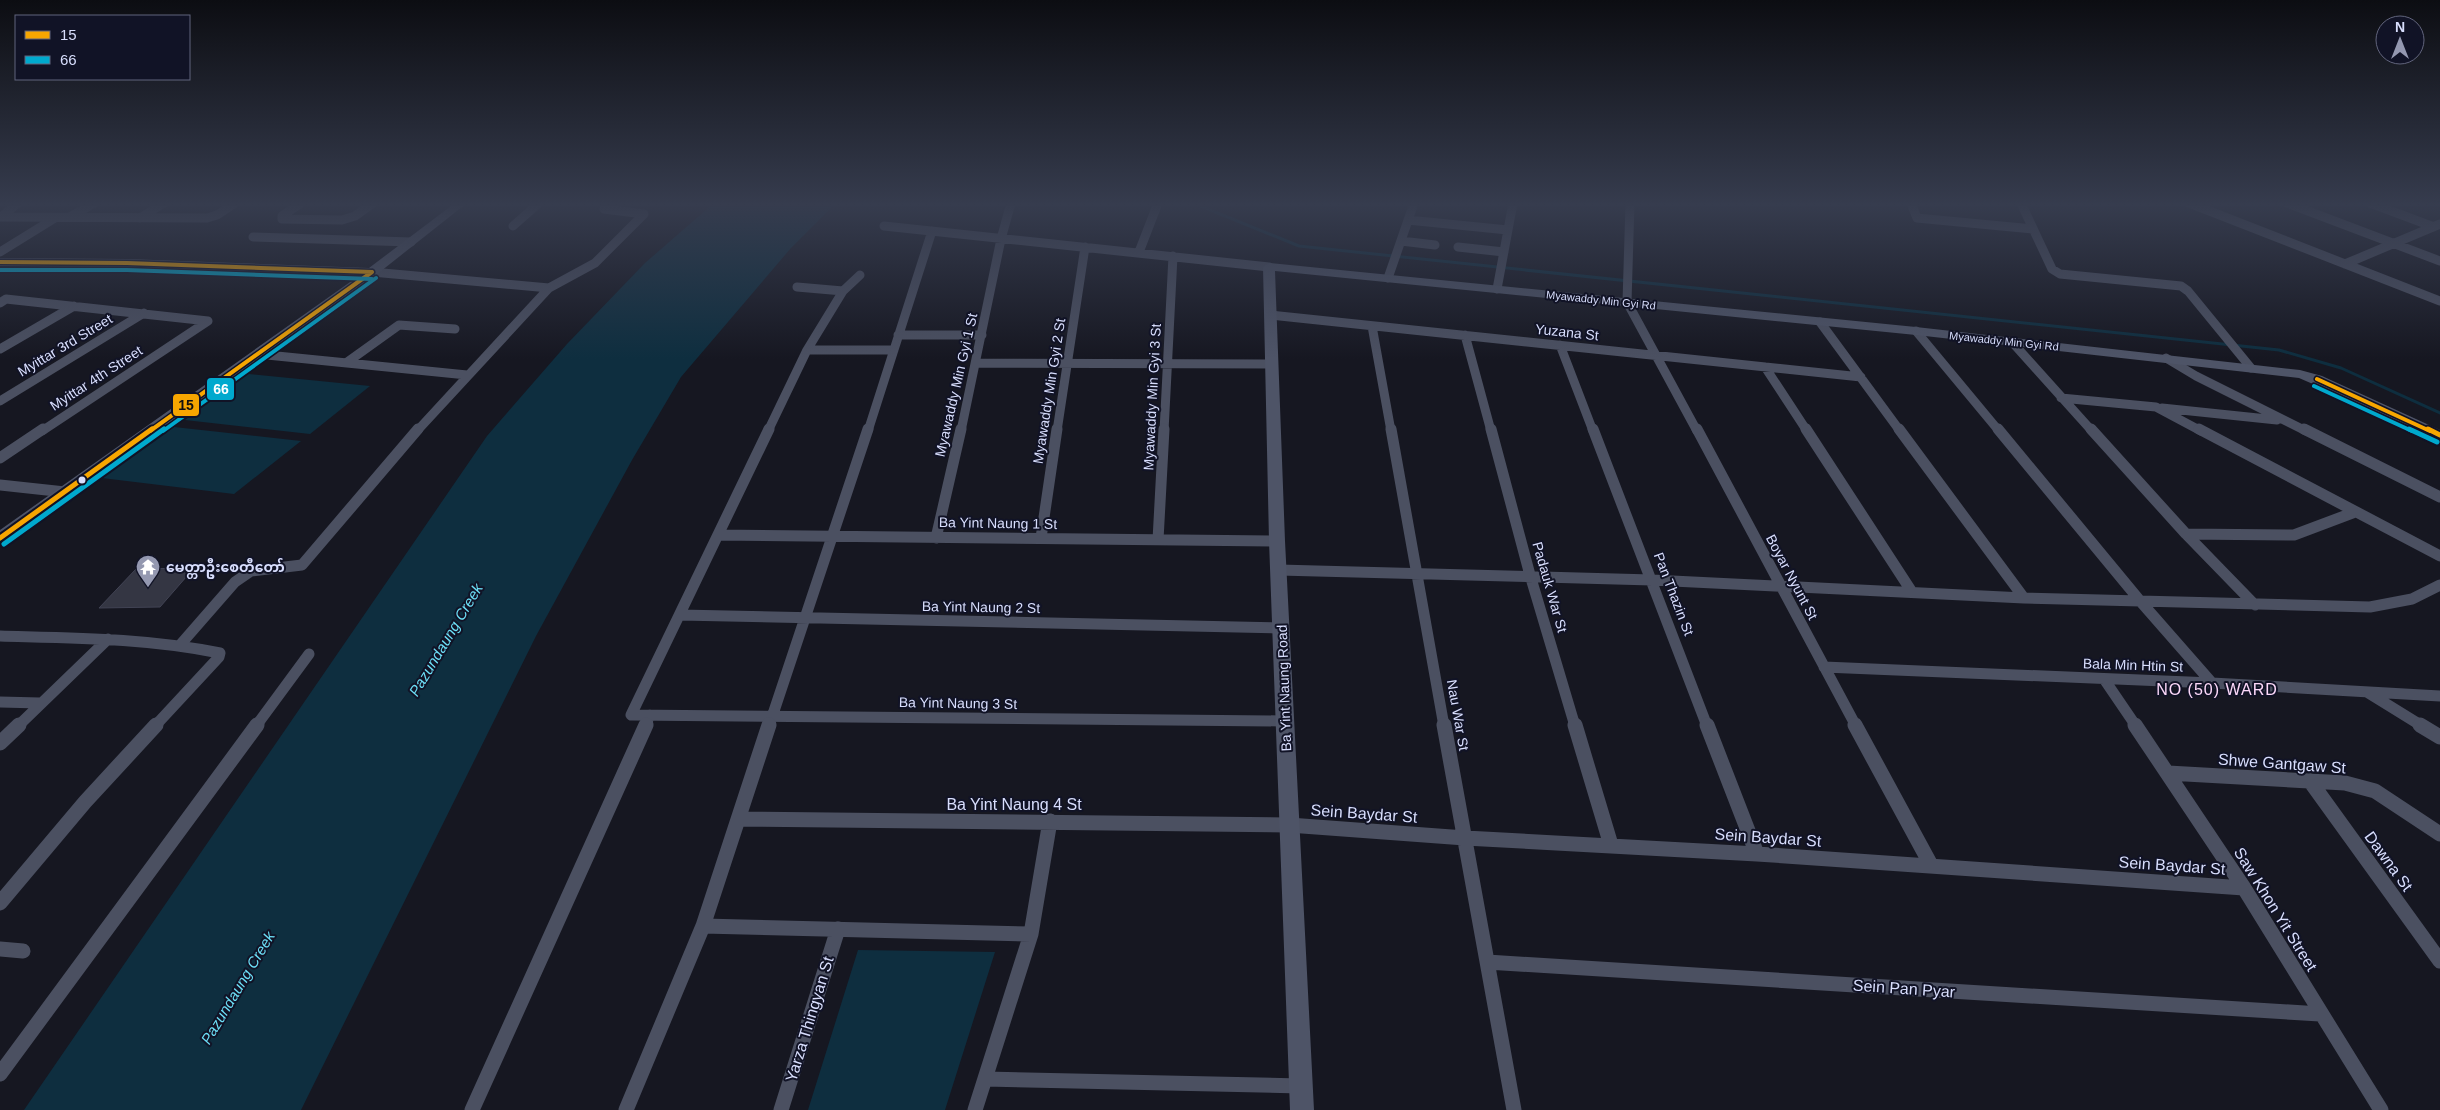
<svg xmlns="http://www.w3.org/2000/svg" width="2440" height="1110" viewBox="0 0 2440 1110" font-family="Helvetica,'Noto Sans Myanmar',sans-serif">
  <rect width="100%" height="100%" fill="#161721"/>
  <path fill="#0e2e3f" d="M714,203H836L791,248L681,377L632,460L536,636L301,1110H24L487,436L567,344L645,263Z
    M249,374L370,386L310,434L185,420Z
    M174,427L301,441L234,494L102,478Z
    M858,950L995,952L945,1110H808Z"/>
  <g fill="none" stroke-linecap="round" stroke-linejoin="round">
    <path stroke="#0e2e3f" stroke-width="3" d="M1193,203L1299,246L2279,350L2341,368L2440,413"/>
  </g>
  <path fill="#343643" stroke="#414354" d="M194,568L160,607L99,608L136,569Z"/>
  <g fill="none" stroke-linecap="round" stroke-linejoin="round">
    <path stroke="#4b5061" stroke-width="9" d="M1630,203L1627,302L1697,431
      M1911,203L1917,218L2033,229
      M2021,203L2052,269L2060,274L2181,286L2188,291L2251,368
      M2189,203L2440,301
      M2287,203L2440,261
      M2370,203L2434,227
      M0,217L207,218L217,215L235,203
      M1,217L18,203
      M70,217L94,203
      M140,218L164,203
      M282,219L342,220L355,216L373,203
      M282,219V216L301,203
      M1408,220L1508,230
      M513,226L539,203
      M884,226L1269,267
      M253,237L411,242
      M1401,241L1435,245
      M1458,247L1504,252
      M0,252L55,218
      M1139,252L1158,203
      M2345,264L2440,224
      M372,272L549,288
      M1388,278L1414,203
      M797,287L843,291
      M1497,289L1513,203
      M0,303L6,299L208,321
      M1270,315L1861,377
      M1820,322L1900,431
      M1372,326L1391,431
      M1916,331L1999,431
      M898,335H982
      M1465,335L1491,431
      M2012,342L2092,431
      M1560,345L1593,431
      M0,349L74,306
      M807,350L843,291L860,275
      M257,354L467,375
      M2166,358L2196,376L2306,431
      M346,363L399,325L455,329
      M977,363L1271,364
      M1765,367L1807,431
      M2061,398L2156,407L2201,431
      M0,401L144,313
      M2162,408L2277,420
      M42,431L208,321
      M417,431L549,288L595,263L644,214L604,209L608,203
      M768,431L807,350H894
      M868,431L932,231
      M961,431L1001,239L1011,203
      M1057,431L1085,247
      M1164,431L1173,256"/>
    <path stroke="#4b5061" stroke-width="11" d="M769,429L631,715L1285,721
      M1391,429L1444,726
      M1491,429L1530,575L1575,726
      M1593,429L1707,726
      M1697,429L1856,726
      M1806,429L1912,592
      M1899,429L2024,598
      M1998,429L2141,602L2212,683
      M2091,429L2186,534L2255,605
      M2199,429L2440,556
      M2304,429L2440,497
      M0,458L43,429
      M0,485L65,492
      M2186,534L2294,535L2355,512
      M718,535L1277,541
      M936,538L961,429
      M1041,538L1057,429
      M1158,540L1164,429
      M1279,570L1652,580L2024,598L2370,607L2412,599L2440,585
      M680,615L1282,628
      M0,636C74,638 147,638 220,653L219,657L155,726
      M180,645L235,582L251,571L302,565L418,429
      M1824,667L2212,683L2440,696
      M2104,679L2136,726
      M2367,692L2422,726
      M0,702L40,703
      M18,726L108,639
      M256,726L309,654
      M645,726L650,715
      M769,726L868,429"/>
    <path stroke="#4b5061" stroke-width="15" d="M1444,725L1514,1110
      M1575,725L1611,845
      M1707,725L1757,854
      M1855,725L1931,865
      M2135,725L2244,888L2381,1110
      M2420,725L2440,737
      M0,743L19,725
      M2168,773L2345,783L2375,791L2440,834
      M2310,781L2440,961
      M739,819L1289,825L1465,838L1757,854L2244,888
      M0,903L85,802L156,725
      M703,926L1031,934
      M0,949L23,951
      M1487,962L2320,1014
      M0,1074L257,725
      M985,1079L1301,1086
      M472,1110L646,725
      M626,1110L703,926L769,725
      M781,1110L838,929
      M975,1110L1031,934L1050,821"/>
    <path fill="#4e5467" fill-rule="evenodd" d="M455,203H467L376,275L6,542L0,543V530L360,275L127,267L0,266V258L127,259L369,268Z
      M1269,263L1916,327L2300,370L2322,376L2440,430V439L2299,378L1916,335L1275,271L1285,541L1314,1110H1290L1269,541L1263,267Z"/>
    <defs>
      <path id="bus-1-far1" d="M0,262L127,263L372,272
        M2317,379L2430,431
        M150,431L372,272"/>
      <path id="bus-1" d="M2428,429L2440,435
        M0,538L152,429"/>
      <path id="bus-2-far1" d="M0,270H127L372,279
        M2314,386L2412,431
        M163,431L376,278"/>
      <path id="bus-2" d="M2409,429L2437,442
        M4,544L164,429"/>
    </defs>
    <use href="#bus-1-far1" stroke="#111326" stroke-width="7"/>
    <use href="#bus-1" stroke="#111326" stroke-width="9"/>
    <use href="#bus-2-far1" stroke="#111326" stroke-width="7"/>
    <use href="#bus-2" stroke="#111326" stroke-width="9"/>
    <use href="#bus-1-far1" stroke="#f7a600" stroke-width="4"/>
    <use href="#bus-1" stroke="#f7a600" stroke-width="5"/>
    <use href="#bus-2-far1" stroke="#00a9ce" stroke-width="4"/>
    <use href="#bus-2" stroke="#00a9ce" stroke-width="5"/>
  </g>
  <linearGradient id="sky" x2="0" y2="1"><stop stop-color="#0c0d12"/><stop offset="0.57" stop-color="#363c4e"/><stop offset="1" stop-color="#363c4e" stop-opacity="0"/></linearGradient>
  <rect width="2440" height="359" fill="url(#sky)"/>
  <defs>
    <symbol id="temple-pin" viewBox="-11 -11 22 30"><path d="M0 17L-7.5 6A9.5 9.5 0 1 1 7.5 6Z" fill="#9498b0" stroke="#111326"/><path d="M0-6L5-2H3V0L6.5 2.5H4V6H1.5V3h-3V6H-4V2.5H-6.5L-3 0V-2H-5Z" fill="#fff"/></symbol>
  </defs>
  <g fill-rule="evenodd">
    <use href="#temple-pin" x="134" y="553" width="28" height="38"/>
  </g>
  <circle fill="#d8defd" stroke="#111326" stroke-width="2" cx="82" cy="480" r="4.5"/>
  <g text-anchor="middle" stroke-width="4" stroke-linejoin="round" paint-order="stroke">
    <g font-size="11" fill="#d8defd" stroke="#111326">
      <text transform="translate(1601 300) rotate(6)" y="4">Myawaddy Min Gyi Rd</text>
      <text transform="translate(2004 341) rotate(6)" y="4">Myawaddy Min Gyi Rd</text>
    </g>
    <g font-size="14" fill="#d8defd" stroke="#111326">
      <text transform="translate(1567 332) rotate(6)" y="5">Yuzana St</text>
      <text transform="translate(65 345) rotate(-31)" y="5">Myittar 3rd Street</text>
      <text transform="translate(96 378) rotate(-33)" y="5">Myittar 4th Street</text>
      <text transform="translate(956 385) rotate(-77)" y="5">Myawaddy Min Gyi 1 St</text>
      <text transform="translate(1049 391) rotate(-81)" y="5">Myawaddy Min Gyi 2 St</text>
      <text transform="translate(1152 397) rotate(-87)" y="5">Myawaddy Min Gyi 3 St</text>
      <text transform="translate(998 523) rotate(1)" y="5">Ba Yint Naung 1 St</text>
      <text transform="translate(1792 577) rotate(62)" y="5">Boyar Nyunt St</text>
      <text transform="translate(1550 587) rotate(74)" y="5">Padauk War St</text>
      <text transform="translate(1674 594) rotate(69)" y="5">Pan Thazin St</text>
      <text transform="translate(981 607) rotate(1)" y="5">Ba Yint Naung 2 St</text>
      <text transform="translate(2133 665) rotate(2)" y="5">Bala Min Htin St</text>
      <text transform="translate(1284 688) rotate(-92)" y="5">Ba Yint Naung Road</text>
      <text transform="translate(958 703) rotate(1)" y="5">Ba Yint Naung 3 St</text>
      <text transform="translate(1458 715) rotate(80)" y="5">Nau War St</text>
    </g>
    <g font-size="14" font-weight="bold" fill="#d8defd" stroke="#111326" text-anchor="start">
      <text x="166" y="572">မေတ္တာဦးစေတီတော်</text>
    </g>
    <g font-size="15" font-style="italic" fill="#6cdff7" stroke="#111326">
      <text transform="translate(446 640) rotate(-59)" y="5">Pazundaung Creek</text>
      <text transform="translate(238 988) rotate(-59)" y="5">Pazundaung Creek</text>
    </g>
    <g font-size="16" letter-spacing="1" fill="#fdd9fa" stroke="#111326">
      <text x="2217" y="695">NO (50) WARD</text>
    </g>
    <g font-size="16" fill="#d8defd" stroke="#111326">
      <text transform="translate(2282 763) rotate(4)" y="6">Shwe Gantgaw St</text>
      <text x="1014" y="810">Ba Yint Naung 4 St</text>
      <text transform="translate(1364 813) rotate(4)" y="6">Sein Baydar St</text>
      <text transform="translate(1768 837) rotate(4)" y="6">Sein Baydar St</text>
      <text transform="translate(2389 861) rotate(54)" y="6">Dawna St</text>
      <text transform="translate(2172 865) rotate(4)" y="6">Sein Baydar St</text>
      <text transform="translate(2276 909) rotate(58)" y="6">Saw Khon Yit Street</text>
      <text transform="translate(1904 988) rotate(4)" y="6">Sein Pan Pyar</text>
      <text transform="translate(809 1019) rotate(-73)" y="6">Yarza Thingyan St</text>
    </g>
  </g>
  <g stroke="#111326" stroke-width="2">
    <rect x="206" y="377" width="29" height="24" rx="5" fill="#00a9ce"/>
    <rect x="172" y="393" width="28" height="24" rx="5" fill="#f7a600"/>
  </g>
  <g font-size="14" text-anchor="middle" font-weight="bold" fill="#fff">
    <text x="221" y="394">66</text>
  </g>
  <g font-size="14" text-anchor="middle" font-weight="bold" fill="#111">
    <text x="186" y="410">15</text>
  </g>
  <rect x="15" y="15" width="175" height="65" fill="#111326" stroke="#61647c"/>
  <rect x="25" y="31" width="25" height="8" fill="#f7a600" stroke="#61647c"/>
  <text x="60" y="40" font-size="15" fill="#d8defd">15</text>
  <rect x="25" y="56" width="25" height="8" fill="#00a9ce" stroke="#61647c"/>
  <text x="60" y="65" font-size="15" fill="#d8defd">66</text>
  <g transform="translate(2400 40)"><circle r="24" fill="#111326" stroke="#61647c"/>
  <path d="M0-4L9 19L0 12L-9 19Z" fill="#9498b0"/>
  <text y="-8" font-size="14" font-weight="bold" text-anchor="middle" fill="#d8defd">N</text>
  </g>
</svg>
